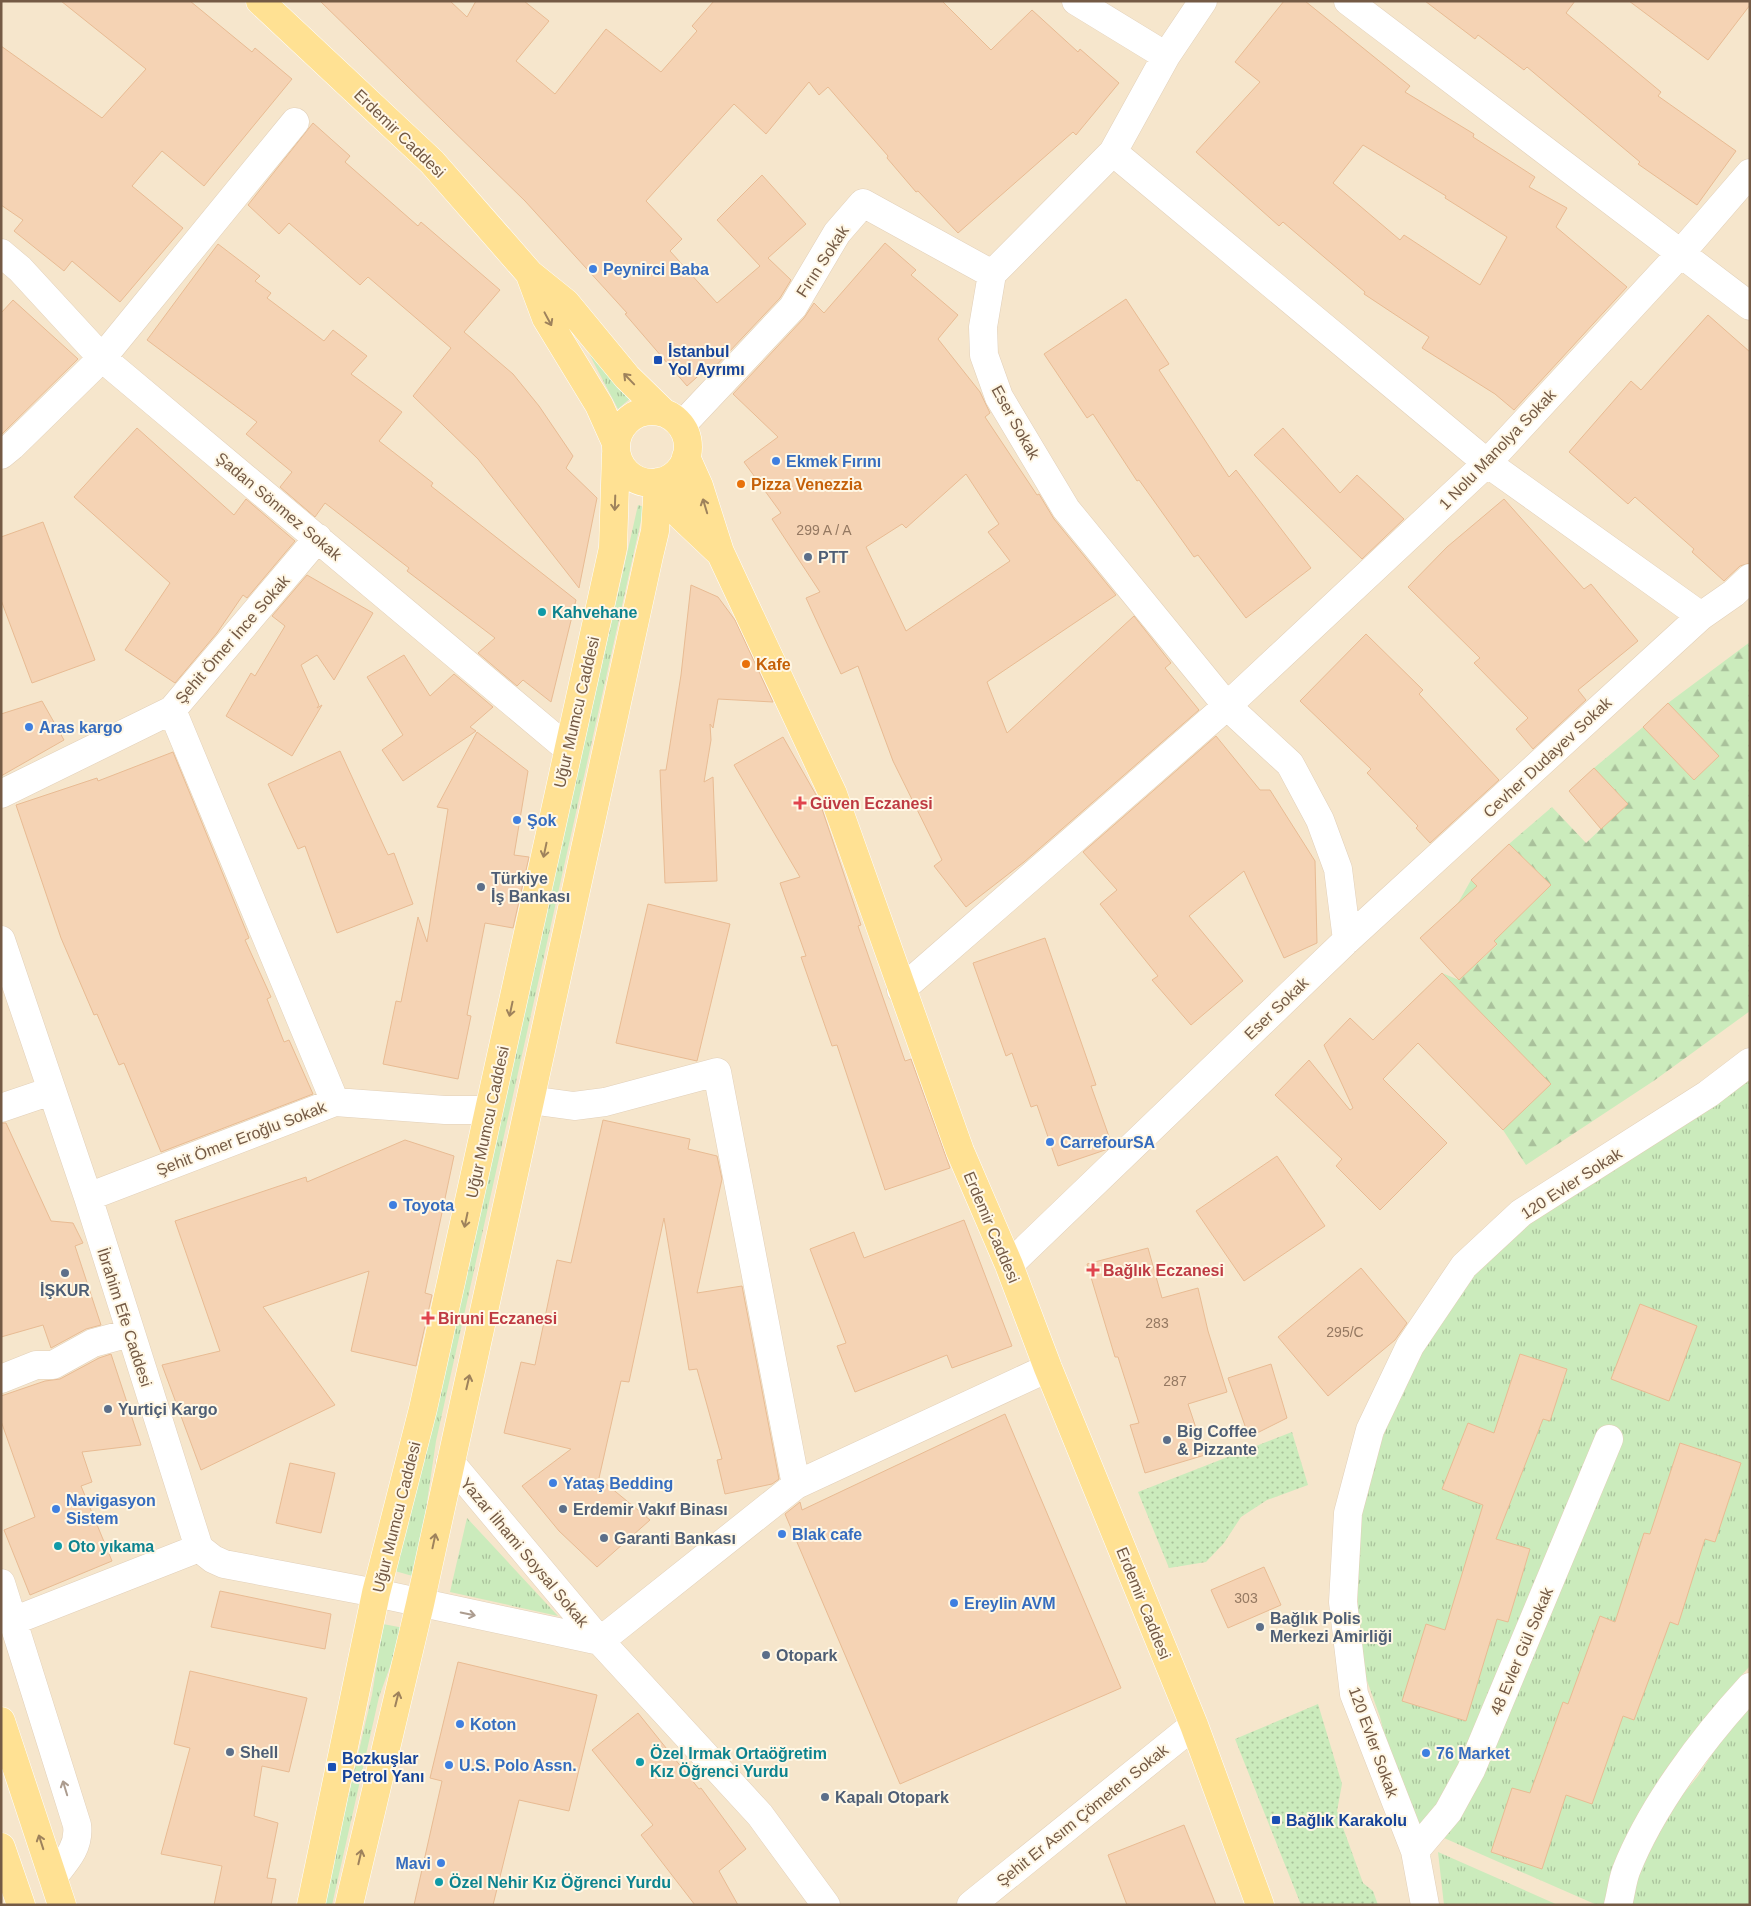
<svg xmlns="http://www.w3.org/2000/svg" width="1751" height="1906" viewBox="0 0 1751 1906" font-family="Helvetica,sans-serif">
  <defs>
    <pattern id="grass-tufts" width="24" height="20" patternUnits="userSpaceOnUse" patternTransform="scale(1.25)"><rect width="24" height="20" fill="#cbebbc"/><path d="M3 7l-1-3M5 7V3M7 7l1-3M15 17l-1-3M17 17v-4M19 17l1-3" fill="none" stroke="#a9c19b"/></pattern>
    <pattern id="forest-firs" width="22" height="20" patternUnits="userSpaceOnUse" patternTransform="scale(1.25)"><rect width="22" height="20" fill="#cbebbc"/><path d="M5 1l3.5 6h-7zM16 11l3.5 6h-7z" fill="#a9c19b"/></pattern>
    <pattern id="park-dots" width="8" height="8" patternUnits="userSpaceOnUse" patternTransform="scale(1.25)"><rect width="8" height="8" fill="#cbebbc"/><path d="M2 2h.1M6 6h.1" fill="none" stroke="#a9c19b" stroke-width="1.8" stroke-linecap="round"/></pattern>
  </defs>
  <rect width="100%" height="100%" fill="#fef4de"/>
  <path fill="#f6e6cc" d="M1,1H1750V1905H1Z"/>
  <path fill="url(#grass-tufts)" d="M574,325L633,396L618,409Z
    M638,505L644,507L436,1441L416,1577L395,1571L427,1441Z
    M1750,1071V1666L1740,1677L1646,1817L1610,1905H1597L1419,1827L1395,1778L1380,1717L1360,1661L1355,1535L1379,1447L1432,1313L1526,1224Z
    M467,1518L558,1616L450,1592Z
    M383,1624L404,1628L379,1697L332,1905H323L372,1695Z
    M1750,1704V1905H1630L1636,1876L1666,1815L1698,1776L1727,1731Z
    M1438,1852L1558,1905H1444Z"/>
  <path fill="url(#forest-firs)" d="M1750,642V1011L1655,1080L1526,1165L1503,1130L1395,1019L1442,973L1459,980L1497,945L1458,903L1471,880L1513,922L1551,885L1509,844L1552,807L1586,843L1627,804L1594,768L1643,727L1694,780L1719,756L1668,703Z"/>
  <path fill="url(#park-dots)" d="M1292,1432L1308,1485L1267,1500L1241,1517L1224,1543L1206,1562L1169,1568L1138,1492Z
    M1318,1704L1342,1784L1337,1811L1363,1883L1373,1891L1378,1905H1301L1235,1739Z"/>
  <path fill="#f5d3b4" stroke="#e8bb93" fill-rule="evenodd" d="M61,1H190L252,52L255,48L292,79L204,186L162,151L132,186L183,228L120,302L72,261L64,271L14,231L23,220L1,205V46L102,118L146,69Z
    M320,1H450L467,17L476,1H524L549,21L516,61L555,94L606,29L661,72L697,31L692,26L714,1H942L991,50L1032,10L1078,52L1080,49L1119,83L1076,135L1073,132L958,233L918,191L916,192L887,158L888,156L828,87L819,95L809,82L766,134L734,104L646,201L682,239L670,251L717,303L760,266L717,220L762,175L806,224L768,258L791,280L780,298L710,372L706,369L687,386L625,314L627,313L525,201Z
    M1284,1H1305L1410,86L1405,92L1474,134L1473,137L1535,177L1529,187L1567,208L1556,227L1627,287L1514,410L1495,394L1422,348L1429,337L1364,294L1365,292L1283,222L1279,226L1196,152L1260,82L1235,62ZM1363,145L1446,196L1445,198L1507,237L1480,285L1404,235L1400,240L1333,183Z
    M1425,1H1575L1566,13L1661,92L1658,96L1736,151L1697,205L1638,164L1640,162L1527,67L1524,70L1478,35L1475,39Z
    M1629,1H1750V5L1708,60Z
    M313,123L350,156L345,162L418,226L421,222L500,290L464,332L513,374L539,406L573,456L566,468L597,498L579,588L478,459L413,396L451,348L368,277L360,285L289,223L279,234L248,205Z
    M885,243L916,270L911,275L958,315L938,339L980,392L990,413L985,417L1037,495L1039,494L1054,519L1116,595L987,682L1007,733L1134,616L1171,663L1165,668L1199,710L1024,862L966,907L934,866L942,860L893,761L858,666L841,674L806,598L820,592L772,519L781,513L744,462L778,437L733,394L804,318L814,303L824,313ZM966,474L999,524L988,532L1010,561L906,631L866,547L902,524L906,528Z
    M218,244L260,276L255,281L271,293L267,298L324,341L333,330L367,356L351,374L402,412L379,441L433,483L431,486L576,600L551,702L523,680L517,686L478,653L495,638L407,571L409,568L325,503L315,517L280,487L292,472L246,434L257,422L147,340Z
    M1126,299L1169,364L1159,370L1229,477L1236,470L1311,568L1246,618L1198,555L1194,557L1139,480L1137,481L1093,414L1087,418L1044,354Z
    M13,300L78,359L1,435V313Z
    M1708,315L1750,352V563L1740,566L1724,581L1692,552L1694,549L1635,497L1628,504L1569,452L1631,381L1641,390Z
    M137,428L234,515L246,499L295,541L247,598L243,595L217,633L175,683L125,650L170,583L74,497Z
    M1283,428L1340,493L1357,475L1404,519L1362,559L1254,455Z
    M1504,499L1584,589L1591,584L1638,641L1578,690L1586,700L1533,749L1516,729L1528,718L1474,663L1480,658L1408,587L1447,547Z
    M43,522L95,660L32,683L1,600V537Z
    M307,575L373,613L334,680L317,655L301,665L319,705L317,708L322,705L292,756L226,716L251,673L255,676L285,626L272,616Z
    M691,585L718,597L735,620L773,702L718,699L713,728L710,724L711,740L704,782L713,777L717,881L665,883L660,770H666L681,675Z
    M1366,634L1423,690L1419,694L1499,780L1430,843L1416,828L1418,826L1367,773L1371,769L1300,701Z
    M404,655L430,696L454,674L493,707L470,727L476,731L403,781L382,750L403,735L367,677Z
    M42,701L64,740L1,776V714Z
    M1668,703L1719,756L1694,780L1643,727Z
    M477,732L528,771L514,855L529,857L513,928L485,923L467,1015L471,1016L458,1079L383,1064L396,1001L401,1002L418,917L427,942L448,809L437,807Z
    M1216,736L1260,790H1270L1315,861L1317,943L1284,958L1244,871L1189,916L1243,981L1191,1025L1152,980L1158,976L1100,904L1117,890L1083,852Z
    M783,737L819,800L861,925L858,926L905,1061L911,1059L950,1168L885,1190L837,1045L832,1046L801,957L806,956L780,883L800,877L734,765Z
    M340,751L388,855L394,853L413,904L337,933L305,846L298,849L268,784Z
    M173,752L249,938L245,940L271,997L267,999L284,1042L289,1040L313,1094L161,1152L124,1063L119,1065L97,1014L94,1015L61,938L16,805L97,778L98,781Z
    M1594,768L1628,804L1601,829L1569,791Z
    M1509,844L1551,885L1494,941L1497,944L1459,980L1420,938L1477,886L1471,880Z
    M648,904L730,924L697,1061L616,1043Z
    M1045,938L1096,1085L1091,1086L1112,1145L1108,1149L1058,1166L1037,1105L1031,1107L1012,1053L1006,1056L973,963Z
    M1442,973L1551,1084L1503,1130L1418,1043L1383,1079L1447,1143L1380,1210L1336,1166L1342,1159L1275,1095L1309,1060L1350,1110L1353,1108L1324,1045L1350,1018L1373,1040Z
    M603,1120L690,1139L688,1149L717,1156L722,1179L697,1293L742,1286L779,1479L772,1484L725,1494L717,1460L722,1459L697,1369L689,1370L664,1218L629,1382L621,1381L599,1478L650,1520L597,1567L559,1531L522,1486L571,1449L504,1433L521,1362L535,1365L557,1260L571,1263Z
    M1,1123H6L51,1221L73,1223L83,1243L75,1246L101,1325L86,1329L51,1348L43,1325L1,1337Z
    M405,1140L454,1156L425,1293L432,1295L416,1366L351,1351L369,1271L263,1307L335,1405L201,1470L162,1365L220,1351L175,1221L306,1177L307,1182Z
    M1277,1156L1325,1226L1244,1281L1196,1211Z
    M964,1220L1012,1346L952,1368L947,1355L855,1392L837,1346L846,1343L810,1249L854,1232L864,1258Z
    M1148,1248L1162,1298L1198,1288L1208,1331L1227,1392L1188,1404L1205,1455L1145,1473L1130,1425L1139,1423L1118,1357H1115L1087,1264Z
    M1361,1268L1407,1323L1395,1340L1328,1396L1278,1337Z
    M1640,1304L1697,1326L1669,1401L1611,1379Z
    M111,1354L141,1445L82,1452L92,1482L81,1486L112,1561L30,1595L4,1530L35,1517L1,1421V1396L45,1381L60,1379L99,1358Z
    M1520,1354L1567,1369L1550,1421L1543,1419L1496,1539L1530,1549L1508,1622L1497,1619L1466,1721L1402,1701L1426,1624L1445,1630L1483,1505L1442,1489L1468,1423L1494,1433Z
    M1271,1364L1287,1418L1249,1437L1228,1378Z
    M1005,1414L1121,1688L900,1784L785,1514L800,1502L802,1510Z
    M1680,1443L1741,1463L1715,1542L1705,1539L1678,1625L1670,1622L1634,1720L1623,1716L1592,1804L1566,1795L1542,1869L1491,1852L1512,1788L1530,1793L1563,1702L1568,1704L1600,1616L1615,1622L1644,1533L1650,1534Z
    M290,1463L335,1473L321,1533L276,1523Z
    M1264,1567L1281,1605L1228,1628L1211,1590Z
    M220,1591L331,1614L325,1649L211,1627Z
    M458,1662L597,1695L569,1811L519,1800L493,1905H414L442,1781L430,1778Z
    M190,1671L307,1698L289,1772L262,1766L254,1816L278,1823L267,1878L276,1879L271,1905H214L222,1866L161,1854L190,1748L174,1744Z
    M638,1713L699,1789L701,1788L746,1849L719,1871L738,1905H695L641,1835L653,1825L592,1750Z
    M1184,1825L1216,1905H1127L1108,1855Z"/>
  <g fill="none" stroke-linecap="round" stroke-linejoin="round">
    <defs>
      <path id="minor" d="M1076,1L1166,56
        M1203,1L1166,56L1113,152L992,274L983,327L984,355L999,397L1066,509L1227,706L1290,764L1320,820L1338,869L1347,940
        M1348,1L1750,306
        M1113,152L1487,463L1701,616
        M1,253L20,269L102,358L567,748
        M681,426L793,307L837,233L863,203L992,274
        M1,455L12,446L102,358L295,122
        M172,710L335,1102
        M1,794L172,710L318,538
        M1,940L88,1197L199,1548L213,1559L224,1564L376,1593L600,1641
        M901,990L1227,706L1487,463L1680,254L1750,173
        M530,1100L574,1106L605,1102L717,1072L796,1485
        M1,1108L51,1091
        M88,1197L335,1102L445,1110H489
        M1009,1265L1347,940L1701,616L1734,593L1750,578
        M1,1379L36,1365H53L93,1343L130,1333
        M450,1462L600,1641L760,1815L826,1905
        M1,1583L77,1825C80,1847 66,1861 53,1877
        M13,1621L199,1548
        M600,1641L796,1485L1048,1368
        M1415,1851L1448,1812L1471,1770L1609,1439
        M971,1905L1194,1725
        M1425,1905L1415,1851L1354,1694L1343,1602L1348,1513L1370,1430L1410,1346L1464,1266L1521,1213L1708,1094L1750,1062
        M1618,1905C1621,1894 1622,1882 1626,1871C1651,1807 1703,1738 1750,1687"/>
      <path id="major" d="M260,1L432,162L530,274L566,303L627,377L664,413
        M530,275L546,318L599,405L616,443
        M616 447a36 36 0 1 1 72 0a36 36 0 1 1-72 0Z
        M686,457L699,486L720,552L833,794L960,1151L1009,1265L1048,1368L1194,1725L1260,1905
        M667,480L681,516L718,551
        M1,1721L62,1905
        M1,1847L21,1905
        M311,1905L376,1593L423,1409L613,548L616,454
        M349,1905L420,1604L649,556L655,531L658,482"/>
    </defs>
    <use href="#minor" stroke="#e2d0b9" stroke-width="29"/>
    <use href="#major" stroke="#fff" stroke-width="29"/>
    <use href="#minor" stroke="#fff" stroke-width="28"/>
    <use href="#major" stroke="#ffe193" stroke-width="28"/>
  </g>
  <defs><path id="oneway-shaft" d="M-6 0H5M1.5-3L5.5 0L1.5 3" fill="none" stroke-width="1.6" stroke-linecap="round" stroke-linejoin="round" transform="scale(1.25)"/></defs>
  <g stroke="#9e825c">
    <use href="#oneway-shaft" transform="translate(548 319) rotate(62)"/>
    <use href="#oneway-shaft" transform="translate(629 379) rotate(-134)"/>
    <use href="#oneway-shaft" transform="translate(615 503) rotate(92)"/>
    <use href="#oneway-shaft" transform="translate(705 506) rotate(-107)"/>
    <use href="#oneway-shaft" transform="translate(545 850) rotate(102)"/>
    <use href="#oneway-shaft" transform="translate(511 1009) rotate(102)"/>
    <use href="#oneway-shaft" transform="translate(466 1220) rotate(102)"/>
    <use href="#oneway-shaft" transform="translate(468 1382) rotate(-77)"/>
    <use href="#oneway-shaft" transform="translate(434 1541) rotate(-78)"/>
    <use href="#oneway-shaft" transform="translate(397 1699) rotate(-76)"/>
    <use href="#oneway-shaft" transform="translate(41 1842) rotate(-108)"/>
    <use href="#oneway-shaft" transform="translate(360 1857) rotate(-77)"/>
  </g>
  <g stroke="#ac9c8f">
    <use href="#oneway-shaft" transform="translate(468 1614) rotate(12)"/>
    <use href="#oneway-shaft" transform="translate(65 1788) rotate(-107)"/>
  </g>
  <g fill="#3f7fe0" stroke="#fff7e5" stroke-width="2">
    <circle cx="593" cy="269" r="5"/>
    <circle cx="776" cy="461" r="5"/>
    <circle cx="29" cy="727" r="5"/>
    <circle cx="517" cy="820" r="5"/>
    <circle cx="1050" cy="1142" r="5"/>
    <circle cx="393" cy="1205" r="5"/>
    <circle cx="553" cy="1483" r="5"/>
    <circle cx="56" cy="1509" r="5"/>
    <circle cx="782" cy="1534" r="5"/>
    <circle cx="954" cy="1603" r="5"/>
    <circle cx="460" cy="1724" r="5"/>
    <circle cx="1426" cy="1753" r="5"/>
    <circle cx="449" cy="1765" r="5"/>
    <circle cx="441" cy="1863" r="5"/>
  </g>
  <g fill="#1a4fb4" stroke="#fff7e5" stroke-width="2">
    <rect x="653" y="355" width="10" height="10" rx="2.5"/>
    <rect x="327" y="1762" width="10" height="10" rx="2.5"/>
    <rect x="1271" y="1815" width="10" height="10" rx="2.5"/>
  </g>
  <g fill="#e8710a" stroke="#fff7e5" stroke-width="2">
    <circle cx="741" cy="484" r="5"/>
    <circle cx="746" cy="664" r="5"/>
  </g>
  <g fill="#5c6f8a" stroke="#fff7e5" stroke-width="2">
    <circle cx="808" cy="557" r="5"/>
    <circle cx="481" cy="887" r="5"/>
    <circle cx="65" cy="1273" r="5"/>
    <circle cx="108" cy="1409" r="5"/>
    <circle cx="1167" cy="1440" r="5"/>
    <circle cx="563" cy="1509" r="5"/>
    <circle cx="604" cy="1538" r="5"/>
    <circle cx="1260" cy="1627" r="5"/>
    <circle cx="766" cy="1655" r="5"/>
    <circle cx="230" cy="1752" r="5"/>
    <circle cx="825" cy="1797" r="5"/>
  </g>
  <g fill="#0f9aa8" stroke="#fff7e5" stroke-width="2">
    <circle cx="542" cy="612" r="5"/>
    <circle cx="58" cy="1546" r="5"/>
    <circle cx="640" cy="1762" r="5"/>
    <circle cx="439" cy="1882" r="5"/>
  </g>
  <g fill="#e0444e" stroke="#fff7e5" stroke-width="2">
    <path d="M797.5 795.5h5v5h5v5h-5v5h-5v-5h-5v-5h5z"/>
    <path d="M1090.5 1262.5h5v5h5v5h-5v5h-5v-5h-5v-5h5z"/>
    <path d="M425.5 1310.5h5v5h5v5h-5v5h-5v-5h-5v-5h5z"/>
  </g>
  <g text-anchor="middle" stroke-width="4" stroke-linejoin="round" paint-order="stroke">
    <g font-size="14" fill="#947861">
      <text x="824" y="535">299 A / A</text>
      <text x="1157" y="1328">283</text>
      <text x="1345" y="1337">295/C</text>
      <text x="1175" y="1386">287</text>
      <text x="1246" y="1603">303</text>
    </g>
    <g font-size="16" fill="#745a45" stroke="#fff7e5">
      <text transform="translate(400 133) rotate(44)" y="6">Erdemir Caddesi</text>
      <text transform="translate(822 261) rotate(-57)" y="6">Fırın Sokak</text>
      <text transform="translate(1016 422) rotate(61)" y="6">Eser Sokak</text>
      <text transform="translate(1497 449) rotate(-46)" y="6">1 Nolu Manolya Sokak</text>
      <text transform="translate(279 506) rotate(40)" y="6">Şadan Sönmez Sokak</text>
      <text transform="translate(232 639) rotate(-49)" y="6">Şehit Ömer İnce Sokak</text>
      <text transform="translate(576 712) rotate(-77)" y="6">Uğur Mumcu Caddesi</text>
      <text transform="translate(1547 757) rotate(-43)" y="6">Cevher Dudayev Sokak</text>
      <text transform="translate(1276 1008) rotate(-44)" y="6">Eser Sokak</text>
      <text transform="translate(487 1122) rotate(-78)" y="6">Uğur Mumcu Caddesi</text>
      <text transform="translate(241 1138) rotate(-21)" y="6">Şehit Ömer Eroğlu Sokak</text>
      <text transform="translate(1571 1183) rotate(-33)" y="6">120 Evler Sokak</text>
      <text transform="translate(992 1227) rotate(67)" y="6">Erdemir Caddesi</text>
      <text transform="translate(125 1317) rotate(72)" y="6">İbrahim Efe Caddesi</text>
      <text transform="translate(396 1517) rotate(-76)" y="6">Uğur Mumcu Caddesi</text>
      <text transform="translate(525 1552) rotate(50)" y="6">Yazar İlhami Soysal Sokak</text>
      <text transform="translate(1144 1603) rotate(68)" y="6">Erdemir Caddesi</text>
      <text transform="translate(1521 1651) rotate(-67)" y="6">48 Evler Gül Sokak</text>
      <text transform="translate(1374 1742) rotate(70)" y="6">120 Evler Sokak</text>
      <text transform="translate(1082 1815) rotate(-39)" y="6">Şehit Er Asım Çömeten Sokak</text>
    </g>
    <g font-size="16" font-weight="bold" fill="#366cbe" stroke="#fff7e5" text-anchor="start">
      <text x="603" y="275">Peynirci Baba</text>
      <text x="786" y="467">Ekmek Fırını</text>
      <text x="39" y="733">Aras kargo</text>
      <text x="527" y="826">Şok</text>
      <text x="1060" y="1148">CarrefourSA</text>
      <text x="403" y="1211">Toyota</text>
      <text x="563" y="1489">Yataş Bedding</text>
      <text x="66" y="1506">Navigasyon<tspan x="66" dy="18">Sistem</tspan></text>
      <text x="792" y="1540">Blak cafe</text>
      <text x="964" y="1609">Ereylin AVM</text>
      <text x="470" y="1730">Koton</text>
      <text x="1436" y="1759">76 Market</text>
      <text x="459" y="1771">U.S. Polo Assn.</text>
      <text x="431" y="1869" text-anchor="end">Mavi</text>
    </g>
    <g font-size="16" font-weight="bold" fill="#164399" stroke="#fff7e5" text-anchor="start">
      <text x="668" y="357">İstanbul<tspan x="668" dy="18">Yol Ayrımı</tspan></text>
      <text x="342" y="1764">Bozkuşlar<tspan x="342" dy="18">Petrol Yanı</tspan></text>
      <text x="1286" y="1826">Bağlık Karakolu</text>
    </g>
    <g font-size="16" font-weight="bold" fill="#c56008" stroke="#fff7e5" text-anchor="start">
      <text x="751" y="490">Pizza Venezzia</text>
      <text x="756" y="670">Kafe</text>
    </g>
    <g font-size="16" font-weight="bold" fill="#4e5e75" stroke="#fff7e5" text-anchor="start">
      <text x="818" y="563">PTT</text>
      <text x="491" y="884">Türkiye<tspan x="491" dy="18">İş Bankası</tspan></text>
      <text x="65" y="1296" text-anchor="middle">İŞKUR</text>
      <text x="118" y="1415">Yurtiçi Kargo</text>
      <text x="1177" y="1437">Big Coffee<tspan x="1177" dy="18">&amp; Pizzante</tspan></text>
      <text x="573" y="1515">Erdemir Vakıf Binası</text>
      <text x="614" y="1544">Garanti Bankası</text>
      <text x="1270" y="1624">Bağlık Polis<tspan x="1270" dy="18">Merkezi Amirliği</tspan></text>
      <text x="776" y="1661">Otopark</text>
      <text x="240" y="1758">Shell</text>
      <text x="835" y="1803">Kapalı Otopark</text>
    </g>
    <g font-size="16" font-weight="bold" fill="#0d838f" stroke="#fff7e5" text-anchor="start">
      <text x="552" y="618">Kahvehane</text>
      <text x="68" y="1552">Oto yıkama</text>
      <text x="650" y="1759">Özel Irmak Ortaöğretim<tspan x="650" dy="18">Kız Öğrenci Yurdu</tspan></text>
      <text x="449" y="1888">Özel Nehir Kız Öğrenci Yurdu</text>
    </g>
    <g font-size="16" font-weight="bold" fill="#be3a42" stroke="#fff7e5" text-anchor="start">
      <text x="810" y="809">Güven Eczanesi</text>
      <text x="1103" y="1276">Bağlık Eczanesi</text>
      <text x="438" y="1324">Biruni Eczanesi</text>
    </g>
  </g>
  <rect width="1751" height="1906" fill="none" stroke="#745a45" stroke-width="5"/>
</svg>
